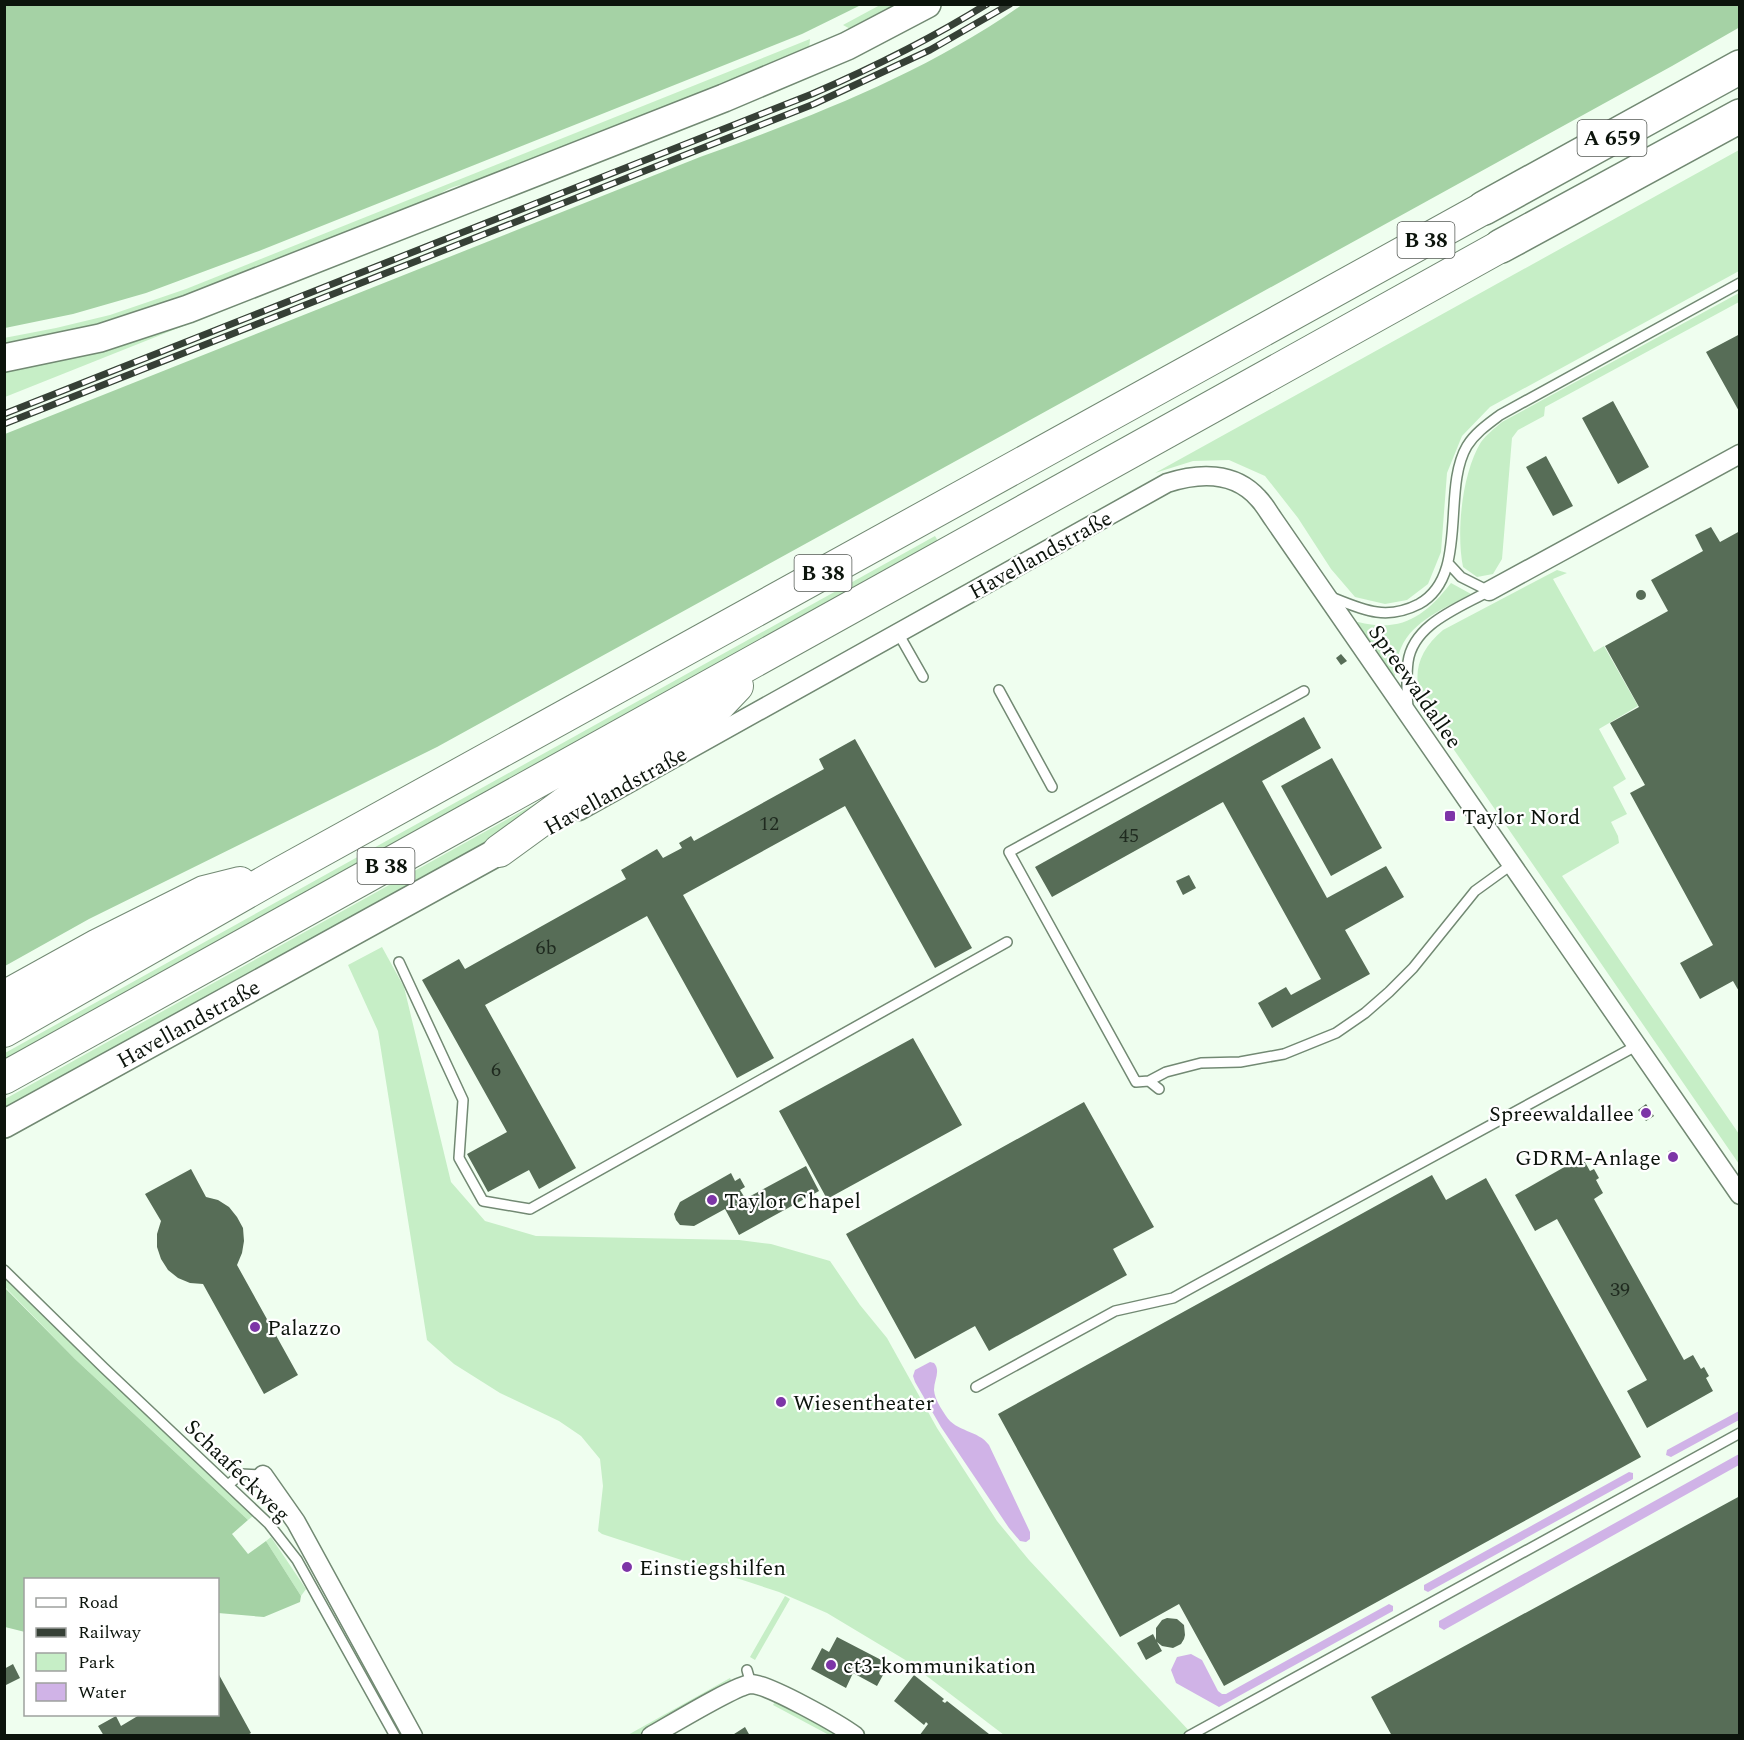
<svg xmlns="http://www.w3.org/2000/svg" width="1744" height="1740" viewBox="0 0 1744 1740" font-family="Spectral,serif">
  <rect width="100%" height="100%" fill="#effeef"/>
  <path fill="#c6eec6" d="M880,5H898L852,30L843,25Z
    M810,39L809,50L475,185C459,183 442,189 432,202L190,297L113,323L5,346L4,338L56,328L110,315L186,289Z
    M1739,150V271L1490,407L1462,436L1447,473L1441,552L1428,584L1407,600L1385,604L1355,597L1331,569L1298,518L1265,476L1229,460L1193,461L1155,473Z
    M285,283L286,285L5,397V369Z
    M1739,293V302L1545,407L1544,416L1518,430L1512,438L1502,559L1493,574L1477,577L1463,567C1456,532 1462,473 1481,442C1486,435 1495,428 1502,422Z
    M935,536L938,541L5,1060V1053Z
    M1557,570L1567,573L1553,579L1594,652L1604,646L1638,706L1599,729L1626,779L1613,787L1627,814L1611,822L1618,836L1619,843L1562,876L1739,1134V1164L1428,712C1410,680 1415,654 1443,630Z
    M1451,583L1471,594C1446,608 1413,620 1401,648C1397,656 1397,667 1395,676L1392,677L1355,624L1358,622C1402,633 1425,616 1451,583Z
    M558,791L522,822L5,1110V1099Z
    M382,947L404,987L451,1182L485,1221L536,1236L739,1240L771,1244L830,1261L860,1305L887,1338L937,1428L997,1521L1029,1560L1193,1735H1004L907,1661L827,1613L779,1592L602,1534L598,1531L603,1486L600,1459L581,1436L559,1421L500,1393L454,1364L427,1340L378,1031L348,965Z
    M4,1276L82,1354L253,1516L248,1520L75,1359L5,1287Z
    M271,1537L306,1589L301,1596L266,1541Z
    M785,1596L790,1599L755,1660L750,1657Z
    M730,1678L733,1683L638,1735L626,1736Z
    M776,1700L840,1735H829L773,1705Z"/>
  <path fill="#a5d2a5" d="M5,4H861V5L802,34L259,251L146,293L73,314L5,328Z
    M1023,4H1739L1740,27L1672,66L437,747L89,919L5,966V434L700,157C813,116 924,74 1023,4Z
    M4,1287L75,1359L248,1520L232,1534L248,1554L266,1541L301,1596L300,1602L264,1617L218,1613V1580H26L25,1632L5,1627Z"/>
  <path fill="#d0b3e7" d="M930,1362L934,1363C941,1371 934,1380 934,1390C935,1400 941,1408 946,1416C956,1432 978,1430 989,1445L1030,1532V1539L1026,1542L1020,1541L1009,1528L941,1427L915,1382L913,1376L915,1370Z
    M1739,1411V1420L1671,1457L1666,1455L1667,1450Z
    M1739,1454V1465L1444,1630L1439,1627V1621Z
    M1629,1472L1633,1473V1479L1428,1592L1424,1590V1585Z
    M1389,1604L1393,1606V1611L1219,1707L1176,1683L1171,1670L1177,1657L1191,1654L1202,1660L1218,1691L1222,1694H1226Z"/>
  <path fill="#576d57" d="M1740,334V413L1706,352Z
    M1613,401L1649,467L1618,484L1582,418Z
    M1546,456L1573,506L1553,516L1526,467Z
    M1711,527L1720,542L1740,531V993L1733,981L1700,999L1680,963L1713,945L1630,793L1645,785L1610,723L1639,707L1605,646L1668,611L1651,580L1703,551L1695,535Z
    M1636 595a5 5 0 1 1 10 0a5 5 0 1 1-10 0Z
    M1341,654L1347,661L1341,665L1336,658Z
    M1304,717L1321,748L1262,781L1327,898L1386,866L1404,897L1345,930L1370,974L1272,1028L1258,1003L1286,987L1291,995L1321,979L1223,802L1052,897L1035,867Z
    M855,739L972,948L935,968L845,806L683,895L774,1058L737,1078L647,916L485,1005L576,1168L539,1189L529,1170L488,1192L467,1154L507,1132L422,980L459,959L465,969L626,879L621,870L657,849L663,858L682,848L679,843L691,836L694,841L824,769L819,759Z
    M1332,758L1382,848L1331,876L1281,786Z
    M1189,875L1196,888L1183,895L1176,881Z
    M913,1038L962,1125L827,1199L779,1111Z
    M1084,1102L1154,1227L1113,1249L1127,1275L989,1351L975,1326L915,1359L846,1234Z
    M1646,1104L1654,1116L1646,1121L1638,1110Z
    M1671,1150L1678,1161L1674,1163L1668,1152Z
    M1582,1157L1590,1171L1594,1169L1599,1178L1596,1180L1603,1193L1594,1199L1684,1360L1693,1355L1701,1369L1704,1367L1709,1376L1706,1378L1713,1391L1647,1428L1627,1391L1647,1380L1557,1219L1535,1231L1515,1195Z
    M806,1166L819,1191L739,1235L725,1209L694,1226L680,1225L676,1220L674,1214L680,1202L731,1173L735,1181L740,1178L745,1187L740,1190L745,1198L730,1207Z
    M191,1169L206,1197L218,1200L229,1207L237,1217L243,1228L244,1241L242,1253L237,1265L298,1375L264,1394L203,1284L190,1283L178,1278L168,1270L161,1259L157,1247V1234L161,1221L145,1194Z
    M1432,1175L1446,1200L1486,1178L1641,1457L1224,1686L1179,1604L1120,1637L998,1414Z
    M1740,1496V1736H1392L1371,1697Z
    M1167,1618L1177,1619L1184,1625L1185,1635L1184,1639L1181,1644L1173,1648L1162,1646L1157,1642L1162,1651L1146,1660L1137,1643L1153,1634L1156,1640V1628L1162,1620Z
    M837,1637L889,1664L877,1686L853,1673L846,1688L811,1669L822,1648L829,1652Z
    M13,1664L20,1678L4,1686V1669Z
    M218,1673L251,1733L246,1736H104L98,1726L116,1716L121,1726L141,1714H218Z
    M914,1675L944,1699L942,1701L945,1703L947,1701L989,1734L988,1736H919L928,1724L926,1722L924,1725L894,1701Z
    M745,1727L750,1736H731Z"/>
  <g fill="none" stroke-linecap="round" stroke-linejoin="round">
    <defs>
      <path id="service" d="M1448,563L1461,577L1489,591
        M1331,597C1363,610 1386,621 1419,604C1470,576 1441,490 1467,446C1475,433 1488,424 1500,415L1740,283
        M898,633L923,677
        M999,690L1052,787
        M1408,709C1407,694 1406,678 1408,662C1413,624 1459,608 1489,591
        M399,962L463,1100L459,1158L483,1201L530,1209L1007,942
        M1149,1081L1166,1072L1201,1063L1240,1062L1284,1054L1336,1033L1365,1013L1389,992L1413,968L1475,891L1511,865
        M1159,1089L1149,1081L1136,1082L1009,852L1304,691
        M4,1270L104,1368L269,1524L297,1560L395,1736
        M976,1387L1115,1311L1173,1298L1202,1282L1636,1046
        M228,1485L241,1474L263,1475
        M747,1670L751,1684
        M1189,1736L1740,1433"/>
      <path id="minor" d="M1489,591L1740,454
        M579,811L1167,483C1198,473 1234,471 1258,498C1264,504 1269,513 1274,520L1740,1195
        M263,1475L296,1522L413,1736
        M651,1736C669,1726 736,1685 751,1684C768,1684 839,1724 855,1736"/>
      <path id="secondary" d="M4,358L100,338L188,309L724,98L847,46L927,4
        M4,1124L499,851"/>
      <path id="trunk" d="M499,851L565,803L717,707L737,686
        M4,997L98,945L204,892L240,883
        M4,1031L279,874L1484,208
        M4,1078L1501,246"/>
      <path id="motorway" d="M1484,208L1740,67
        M1501,246L1740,116"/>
    </defs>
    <use href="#service" stroke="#728973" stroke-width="12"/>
    <use href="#minor" stroke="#728973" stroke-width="21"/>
    <use href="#secondary" stroke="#728973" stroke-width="30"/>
    <use href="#trunk" stroke="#728973" stroke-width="34"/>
    <use href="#motorway" stroke="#728973" stroke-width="36"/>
    <use href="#service" stroke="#fff" stroke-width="9"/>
    <use href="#minor" stroke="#fff" stroke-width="18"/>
    <use href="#secondary" stroke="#fff" stroke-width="27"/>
    <use href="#trunk" stroke="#fff" stroke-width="32"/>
    <use href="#motorway" stroke="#fff" stroke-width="33"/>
    <defs>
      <path id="rail" d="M4,414L812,94C872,68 931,39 987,4
        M4,424L814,104L930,50L1010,4"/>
    </defs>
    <use href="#rail" stroke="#364036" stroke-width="7"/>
    <use href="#rail" stroke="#fff" stroke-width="4.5" stroke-dasharray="14" stroke-linecap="butt"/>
  </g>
  <g fill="#7d35a7" stroke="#fff" stroke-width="2">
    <rect x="1444" y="810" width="12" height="12" rx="3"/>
    <circle cx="1646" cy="1113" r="6"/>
    <circle cx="1673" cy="1157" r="6"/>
    <circle cx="712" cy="1200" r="6"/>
    <circle cx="255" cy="1327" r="6"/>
    <circle cx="781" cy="1402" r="6"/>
    <circle cx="627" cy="1567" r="6"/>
    <circle cx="831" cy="1665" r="6"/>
  </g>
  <g text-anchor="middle" stroke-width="4.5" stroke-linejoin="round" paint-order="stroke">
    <g font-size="20" fill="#1f2a1f">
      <text x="769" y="830">12</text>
      <text x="1129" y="842">45</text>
      <text x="546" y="954">6b</text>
      <text x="496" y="1076">6</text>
      <text x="1620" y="1296">39</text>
    </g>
    <g fill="#fff" stroke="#555a55" stroke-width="1.5">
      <rect x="1577.5" y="120" width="69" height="36" rx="4.5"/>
      <rect x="1397.5" y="222" width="57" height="36" rx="4.5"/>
      <rect x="794.5" y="555" width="57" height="36" rx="4.5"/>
      <rect x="357.5" y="848" width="57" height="36" rx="4.5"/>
    </g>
    <g font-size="21" font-weight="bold" fill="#0c140c">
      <text x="1612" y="145">A 659</text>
      <text x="1426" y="247">B 38</text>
      <text x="823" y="580">B 38</text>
      <text x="386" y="873">B 38</text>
    </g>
    <g font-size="22" fill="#0c140c" stroke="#fff">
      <text transform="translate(1040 554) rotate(-29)" y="8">Havellandstraße</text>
      <text transform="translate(1416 686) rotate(55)" y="8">Spreewaldallee</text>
      <text transform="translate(615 790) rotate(-29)" y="8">Havellandstraße</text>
      <text transform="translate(188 1023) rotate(-29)" y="8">Havellandstraße</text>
      <text transform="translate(238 1470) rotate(44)" y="8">Schaafeckweg</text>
    </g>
    <g font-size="22" fill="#0c140c" stroke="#fff" text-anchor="start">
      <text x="1462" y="824">Taylor Nord</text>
      <text x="1634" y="1121" text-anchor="end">Spreewaldallee</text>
      <text x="1661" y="1165" text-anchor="end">GDRM-Anlage</text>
      <text x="724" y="1208">Taylor Chapel</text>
      <text x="267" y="1335">Palazzo</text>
      <text x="793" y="1410">Wiesentheater</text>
      <text x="639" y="1575">Einstiegshilfen</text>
      <text x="843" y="1673">ct3-kommunikation</text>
    </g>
  </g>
  <rect width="1744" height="1740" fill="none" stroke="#0c140c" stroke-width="12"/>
  <rect x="24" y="1578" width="195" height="138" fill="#ffffff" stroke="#9ea19e" stroke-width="1.5"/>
  <rect x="36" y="1598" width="30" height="9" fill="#ffffff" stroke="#9ea19e" stroke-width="1.5"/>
  <text x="78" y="1608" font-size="18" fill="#0c140c">Road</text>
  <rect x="36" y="1628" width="30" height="9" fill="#364036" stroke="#9ea19e" stroke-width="1.5"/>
  <text x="78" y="1638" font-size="18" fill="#0c140c">Railway</text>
  <rect x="36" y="1653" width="30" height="18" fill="#c6eec6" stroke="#9ea19e" stroke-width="1.5"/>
  <text x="78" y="1668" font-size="18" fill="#0c140c">Park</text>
  <rect x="36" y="1683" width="30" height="18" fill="#d0b3e7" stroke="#9ea19e" stroke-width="1.5"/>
  <text x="78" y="1698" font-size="18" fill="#0c140c">Water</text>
</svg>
